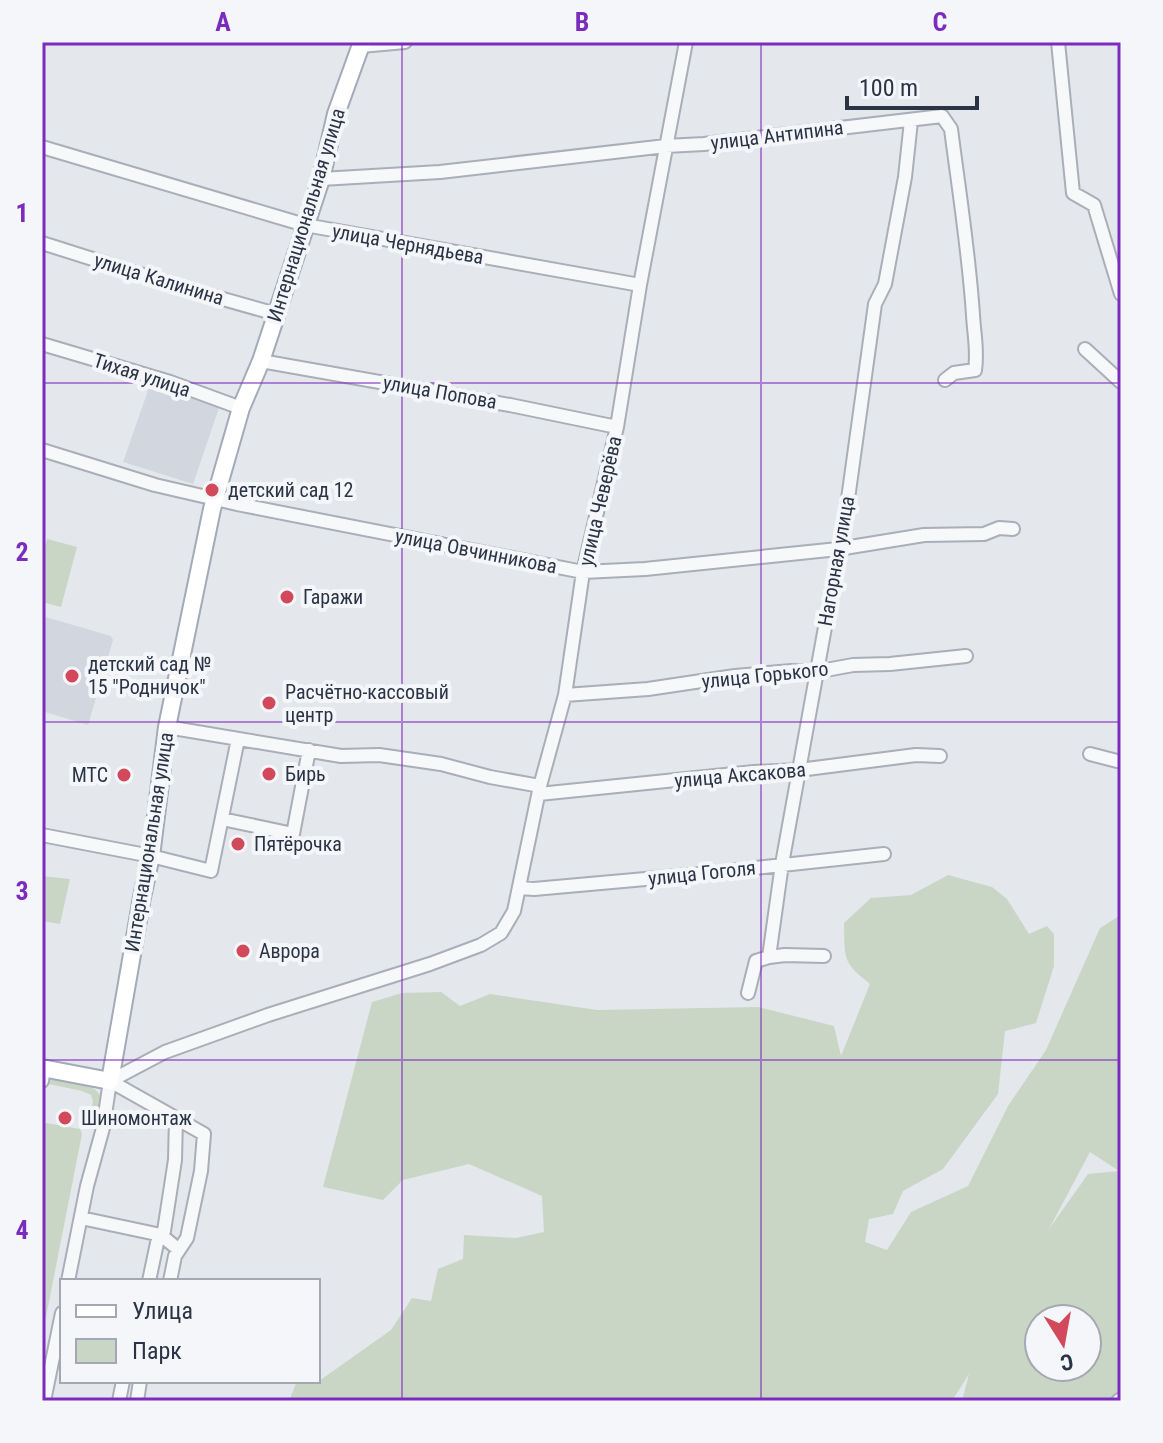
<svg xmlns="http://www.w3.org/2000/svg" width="1163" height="1443" viewBox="0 0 1163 1443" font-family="'Roboto Condensed',sans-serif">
  <rect width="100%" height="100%" fill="#e4e7ec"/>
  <path fill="#d2d6de" d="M153,381L220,405L193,484L123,462L150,385Z
    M42,616L111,636L113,640L88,725L42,711Z"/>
  <path fill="#c9d6c5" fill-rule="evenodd" d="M47,539L77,547L61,607L42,602V559Z
    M948,875L992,887L1007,899L1029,934L1047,926L1054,934V966L1036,1023L1005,1031L998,1094L943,1169L903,1191L893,1214L869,1219L865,1242L887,1250L911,1212L968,1186L1008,1106L1046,1050L1100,928L1121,915V1401H962L969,1374L952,1401H289L297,1381H319L391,1330L412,1298L431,1301L438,1269L463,1259L464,1235L516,1238L544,1232L542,1196L469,1164L403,1180L383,1200L323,1187L372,1002L402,993L441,992L460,1006L490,994L597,1010L758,1007L834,1026L841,1056L870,984C842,962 845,959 844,923L871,898L911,895ZM1090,1152L1119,1171L1088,1174L1049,1229ZM1039,1319H1087V1367H1039Z
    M42,876L70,879L60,924L42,921Z
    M52,1077C70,1080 91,1081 102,1097L99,1120H94L90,1118L93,1101L91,1095L82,1091L49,1084Z
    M46,1123L80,1129L82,1134L42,1337V1127Z"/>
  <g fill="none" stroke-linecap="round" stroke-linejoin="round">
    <defs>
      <path id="minor" d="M1058,42L1073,193L1094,205L1121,294
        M361,46L405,42
        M42,147L305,225L640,285
        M321,179L440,172L666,146L704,144L942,116L951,129C959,191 969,253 973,315C974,334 978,351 975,370L954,373L945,380
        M42,243L184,288L276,314
        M42,344L170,382L241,408
        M1085,349L1121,382
        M261,361L510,405L617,427
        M42,450L155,485L237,504L583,572L645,569L838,549L924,535L984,534L999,528L1013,529
        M565,695L648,689L735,676L791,671L815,672L853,665L890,664L966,656
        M167,727L341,756L379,755L441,764L490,777L540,786
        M1090,754L1121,762
        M539,794L754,772L799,770L916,755L940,756
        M222,819L293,834L309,750
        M42,835L151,856L211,871L238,739
        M519,888L534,889L690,875L884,854
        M769,957L785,955L824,956
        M748,993L756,961L769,957L782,864L847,506L875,304L885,284L905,177L911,121
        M42,1081L44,1069
        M110,1081L165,1052L268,1015L430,964L481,945L501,933L514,911L540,786L565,695L583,572L617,427L640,285L686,42
        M110,1081L204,1134L201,1171L187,1238L175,1256L170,1281
        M81,1218L161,1235L179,1250
        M68,1281L87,1186L103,1128L110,1081
        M149,1281L157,1243L164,1231L175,1160L176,1118
        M44,1401L62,1313
        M119,1401L123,1381
        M137,1401L140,1381
        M1118,1401L1121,1399"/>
      <path id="major" d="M42,1068L110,1081L142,897L151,856L167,727L212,509L241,408L261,361L321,179L336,114L362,42"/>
    </defs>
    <use href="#minor" stroke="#a9aeb7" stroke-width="16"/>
    <use href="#major" stroke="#a3abb8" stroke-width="20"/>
    <use href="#minor" stroke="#f7f8fa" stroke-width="12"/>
    <use href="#major" stroke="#fff" stroke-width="16"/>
  </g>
  <path fill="none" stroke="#7b2cbf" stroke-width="2" stroke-opacity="0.55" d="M402,42V1401M761,42V1401M42,383H1121M42,722H1121M42,1060H1121"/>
  <g fill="#d1495b" stroke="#f4f6f9" stroke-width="3">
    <circle cx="212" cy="490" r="8"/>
    <circle cx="287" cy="597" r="8"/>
    <circle cx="72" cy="676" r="8"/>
    <circle cx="269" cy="703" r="8"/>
    <circle cx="269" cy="774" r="8"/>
    <circle cx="124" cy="775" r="8"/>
    <circle cx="238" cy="844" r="8"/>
    <circle cx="243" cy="951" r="8"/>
    <circle cx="65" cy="1118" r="8"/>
  </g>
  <g text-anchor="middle" stroke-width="8" stroke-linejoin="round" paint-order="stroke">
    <g font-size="20" fill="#2b3445" stroke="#f4f6f9">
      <text transform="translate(777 135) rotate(-7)" y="7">улица Антипина</text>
      <text transform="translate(306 215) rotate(-73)" y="7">Интернациональная улица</text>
      <text transform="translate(408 244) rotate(10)" y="7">улица Чернядьева</text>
      <text transform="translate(159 279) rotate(17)" y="7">улица Калинина</text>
      <text transform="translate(142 375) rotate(18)" y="7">Тихая улица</text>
      <text transform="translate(440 392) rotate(10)" y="7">улица Попова</text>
      <text transform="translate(600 501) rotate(-77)" y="7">улица Чеверёва</text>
      <text transform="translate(476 551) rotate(11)" y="7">улица Овчинникова</text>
      <text transform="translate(836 561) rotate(-80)" y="7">Нагорная улица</text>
      <text transform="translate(765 675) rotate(-6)" y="7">улица Горького</text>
      <text transform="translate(740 775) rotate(-5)" y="7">улица Аксакова</text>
      <text transform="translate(149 842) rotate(-81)" y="7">Интернациональная улица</text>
      <text transform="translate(702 873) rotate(-6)" y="7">улица Гоголя</text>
    </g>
    <g font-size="20" fill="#2b3445" stroke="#f4f6f9" text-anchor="start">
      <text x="228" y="497">детский сад 12</text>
      <text x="303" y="604">Гаражи</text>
      <text x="88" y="671">детский сад №<tspan x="88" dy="23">15 "Родничок"</tspan></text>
      <text x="285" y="699">Расчётно-кассовый<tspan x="285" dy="23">центр</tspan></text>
      <text x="285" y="781">Бирь</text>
      <text x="108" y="782" text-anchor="end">МТС</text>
      <text x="254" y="851">Пятёрочка</text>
      <text x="259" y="958">Аврора</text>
      <text x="81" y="1125">Шиномонтаж</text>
    </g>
  </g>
  <rect width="1163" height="1443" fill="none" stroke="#f4f6f9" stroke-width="88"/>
  <rect x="60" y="1279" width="260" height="104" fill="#f4f6f9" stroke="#a4a8b1" stroke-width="2"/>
  <rect x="76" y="1305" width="40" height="12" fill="#ffffff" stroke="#a4a8b1" stroke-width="2"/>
  <text x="132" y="1319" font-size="24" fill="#2b3445">Улица</text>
  <rect x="76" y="1339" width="40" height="24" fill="#c9d6c5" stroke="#a4a8b1" stroke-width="2"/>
  <text x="132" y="1359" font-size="24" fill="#2b3445">Парк</text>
  <g transform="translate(1063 1343) rotate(169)"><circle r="38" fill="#f4f6f9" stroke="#a4a8b1" stroke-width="2"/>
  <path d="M0-6L14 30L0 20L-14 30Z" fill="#d1495b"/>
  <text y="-12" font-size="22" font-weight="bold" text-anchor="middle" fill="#2b3445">С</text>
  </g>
  <path d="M847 96v12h130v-12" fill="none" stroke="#2b3445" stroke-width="4"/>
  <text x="859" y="96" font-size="24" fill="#2b3445" stroke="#f4f6f9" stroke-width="6" paint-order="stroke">100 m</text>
  <rect x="44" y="44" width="1075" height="1355" fill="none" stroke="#7b2cbf" stroke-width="3"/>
  <g font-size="26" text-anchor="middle" font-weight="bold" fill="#7b2cbf">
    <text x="223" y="31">A</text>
    <text x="582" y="31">B</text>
    <text x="940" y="31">C</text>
    <text x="22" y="222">1</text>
    <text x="22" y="561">2</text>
    <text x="22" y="900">3</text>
    <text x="22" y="1239">4</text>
  </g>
</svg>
